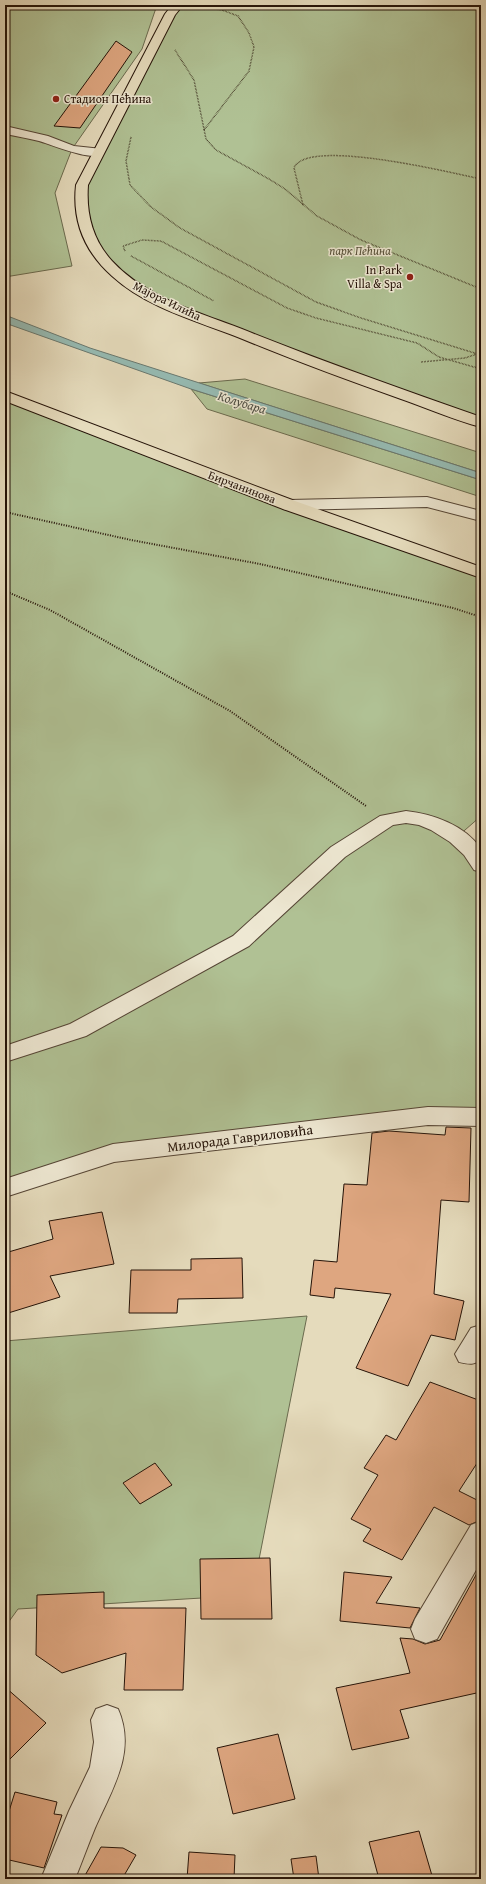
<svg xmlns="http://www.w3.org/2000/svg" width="486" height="1884" viewBox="0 0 486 1884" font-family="'Gentium Book Plus',serif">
  <rect width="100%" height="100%" fill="#e5dbbc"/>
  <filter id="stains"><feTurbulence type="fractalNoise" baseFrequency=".005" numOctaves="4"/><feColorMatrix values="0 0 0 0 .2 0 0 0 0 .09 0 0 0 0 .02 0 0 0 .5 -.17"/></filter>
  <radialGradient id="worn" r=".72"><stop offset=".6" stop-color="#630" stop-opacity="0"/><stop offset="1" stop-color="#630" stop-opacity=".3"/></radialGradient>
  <path fill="#b0c194" stroke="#6a6a4e" d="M12,5H157L142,49L72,149L55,193L72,266L5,277V8Z
    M178,5H481V422L165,304L129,282L94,245L81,194Z
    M245,379L481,453V473L199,383Z
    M191,389L481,480V497L207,409Z
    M5,396L481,573V816L457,837L481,865V1117L113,1153L5,1188Z
    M307,1316L252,1595L18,1609L5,1627V1341Z"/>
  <path fill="#96bbb3" stroke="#69786f" d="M5,315L90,348L481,473V480L191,389L5,323Z"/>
  <path fill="#dea680" stroke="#251308" d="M116,41L132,52L80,128L54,126Z
    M446,1127L471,1128L469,1202L441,1200L434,1294L464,1301L455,1340L431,1335L408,1386L356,1368L391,1294L335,1288L334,1298L310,1295L314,1260L337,1262L344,1184L367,1185L372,1133L389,1131L445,1135Z
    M102,1212L114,1264L50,1276L60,1297L5,1314V1253L53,1239L49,1221Z
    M242,1258L243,1298L178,1299L177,1313H129L131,1270H191V1259Z
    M430,1382L481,1401V1457L459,1491L481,1502V1520L469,1525L434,1507L402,1560L363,1541L371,1529L351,1519L378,1475L364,1468L386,1435L396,1440Z
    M155,1463L172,1485L140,1504L123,1483Z
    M270,1558L272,1619H201L200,1559Z
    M481,1566V1692L400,1710L409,1738L352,1750L336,1688L410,1673L400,1638L413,1639L425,1644L440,1640Z
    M344,1572L392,1577L376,1603L420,1608L410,1628L340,1621Z
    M104,1592V1608H186L183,1690H124L126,1653L62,1673L36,1655L37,1595Z
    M5,1687L46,1723L5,1764Z
    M278,1734L295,1799L233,1814L217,1748Z
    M15,1792L57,1802L54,1814L62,1815L44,1868L5,1859V1824Z
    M419,1831L433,1879H379L369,1842Z
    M101,1847L123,1848L136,1855L122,1879H83Z
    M189,1852L235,1855L234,1879H187Z
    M316,1856L319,1879H294L291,1859Z"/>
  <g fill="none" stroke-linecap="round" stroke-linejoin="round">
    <defs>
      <path id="minor" d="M5,126L48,136L74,146L102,149L104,152C96,164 50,144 39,141C27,138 16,136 5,134Z
        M427,497L481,511V521L427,507L289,510L283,509L281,505L283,501L289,500Z
        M406,811C433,814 465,825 481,849V872L474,870L464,855L450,842L431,830L419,825L406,823L393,825L345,857L249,946L86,1036L5,1062V1046L70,1024L233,936L331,847L380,816Z
        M428,1107L481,1108V1126L428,1125L114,1162L5,1197V1179L113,1144Z
        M481,1325V1358C476,1366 468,1364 459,1362L455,1354L471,1328Z
        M481,1521V1561L437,1639L426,1643L415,1639L411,1629L415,1619L471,1525Z
        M107,1705L118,1709C137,1752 112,1789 95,1828C88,1845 82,1862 75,1879H41L69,1811L90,1767L94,1742L91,1720L96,1709Z"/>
      <path id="major" d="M172,5H183L175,15L88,185C86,213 92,239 112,261C145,297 198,312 242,329C321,361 401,389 481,417V427C454,420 427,408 401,399C347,380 293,360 240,338C197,321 147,308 112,276C85,252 72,221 76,185L165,14Z
        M5,391L295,501L481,567V578L283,509L5,401Z"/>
    </defs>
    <use href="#minor" stroke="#554535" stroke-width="2"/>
    <use href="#major" stroke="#251308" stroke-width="2"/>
    <path stroke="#251308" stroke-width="1.5" stroke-dasharray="0.5 1" stroke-linecap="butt" d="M197,6L222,10L238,16L249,33L254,47L249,71L204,130
      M5,8L12,5
      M175,50L194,80L206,139L216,150L269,179L285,189L317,216L361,240L481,289
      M131,137L126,161L130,185L151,207L180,228L316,302L361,318L481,355
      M303,205L294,168C306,137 452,173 481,179
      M125,251L123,246L142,240L161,241L287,308L316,318L417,343L439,357L481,369
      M131,256L214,301
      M421,362L465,358L477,354"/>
    <path stroke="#251308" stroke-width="2" stroke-dasharray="1 1.5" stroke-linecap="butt" d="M5,512L131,540L260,564L453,608L481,617
      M5,591L50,610L230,711L366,806"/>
    <use href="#minor" fill="#eee8d3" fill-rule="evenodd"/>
    <use href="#major" fill="#e5dbbc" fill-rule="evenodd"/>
  </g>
  <g fill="#8f2418" stroke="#eee8d3" stroke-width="1.5">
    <circle cx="56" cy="99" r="4"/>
    <circle cx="410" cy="277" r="4"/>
  </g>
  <g text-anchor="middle" stroke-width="3" stroke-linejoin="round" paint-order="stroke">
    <g font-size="12" fill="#251308" stroke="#eee8d3" text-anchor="start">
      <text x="64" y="103">Стадион Пећина</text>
      <text x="402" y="274" text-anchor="end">In Park<tspan x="402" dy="14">Villa &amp; Spa</tspan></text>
    </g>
    <g font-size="12" font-style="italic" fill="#565039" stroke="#eee8d3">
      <text x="360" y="255">парк Пећина</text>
    </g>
    <g font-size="12" fill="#251308" stroke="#eee8d3">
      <text transform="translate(167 301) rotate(26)" y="4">Мајора Илића</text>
      <text transform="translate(242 487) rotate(21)" y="4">Бирчанинова</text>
    </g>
    <g font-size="13" font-style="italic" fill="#4d4e44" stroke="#eee8d3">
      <text transform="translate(242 402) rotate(17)" y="5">Колубара</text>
    </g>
    <g font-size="14" fill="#251308" stroke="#eee8d3">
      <text transform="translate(240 1138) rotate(-7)" y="5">Милорада Гавриловића</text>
    </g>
  </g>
  <rect width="486" height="1884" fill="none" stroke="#e5dbbc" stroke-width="20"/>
  <rect x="6" y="6" width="474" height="1872" fill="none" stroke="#251308" stroke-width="2"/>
  <rect x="10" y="10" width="466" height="1864" fill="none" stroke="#251308"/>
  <rect width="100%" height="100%" filter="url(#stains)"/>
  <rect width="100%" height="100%" fill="url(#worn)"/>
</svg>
